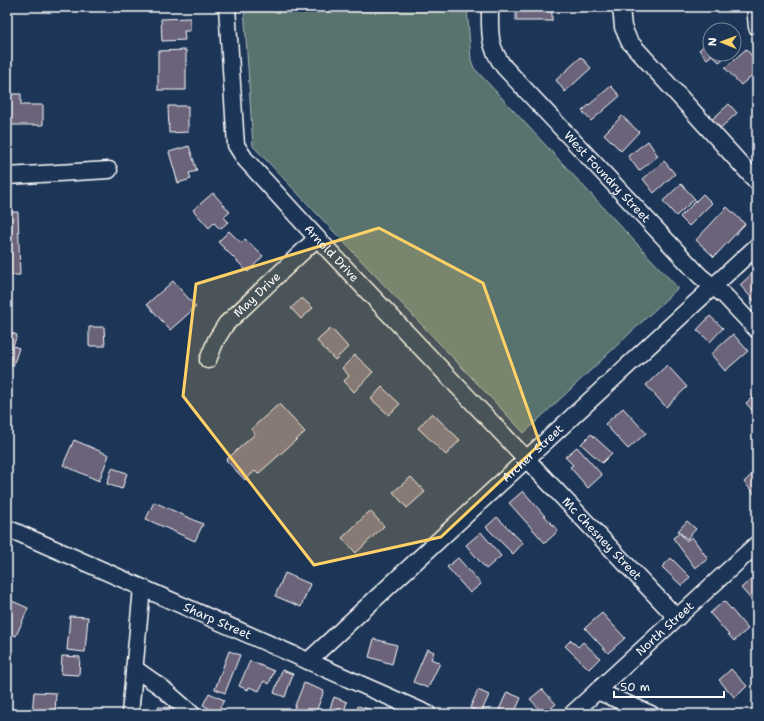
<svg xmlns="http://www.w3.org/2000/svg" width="764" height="721" viewBox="0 0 764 721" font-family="'Shantell Sans',sans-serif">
  <rect width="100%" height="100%" fill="#1d3557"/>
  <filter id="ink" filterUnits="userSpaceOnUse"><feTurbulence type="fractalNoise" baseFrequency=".025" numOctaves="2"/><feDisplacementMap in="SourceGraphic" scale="8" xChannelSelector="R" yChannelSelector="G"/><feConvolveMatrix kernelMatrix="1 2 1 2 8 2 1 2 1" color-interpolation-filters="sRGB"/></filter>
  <g filter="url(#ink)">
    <path fill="#58726e" stroke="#acb8b6" d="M244,7H467L471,60L474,68L678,288L524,433L253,146Z"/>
    <path fill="#6a647a" stroke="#fff" d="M516,7H552V21H516Z
      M687,7H727L687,8Z
      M190,18V31H184L185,40L162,41L161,19Z
      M734,37L740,44L734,49Z
      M710,40V54H729L719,62L712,55L707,59L699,50Z
      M746,49L757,62V71L741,85L725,68Z
      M186,50V90H158V51Z
      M581,57L591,68L565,92L556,80Z
      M611,86L620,96L591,121L582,111Z
      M7,94H21V105H43V125H7Z
      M729,104L737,113L716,132L708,123Z
      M168,106H188V132L169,133Z
      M622,116L639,132L621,151L604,134Z
      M648,141L658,156L639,171L628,156Z
      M189,146L197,171L189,173L191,179L178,183L169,152Z
      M664,161L675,174L654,193L643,179Z
      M681,184L695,199L676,216L663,201Z
      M213,193L230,212L224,217L228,222L220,229L214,223L209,228L193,210Z
      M703,194L712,203L689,226L680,217Z
      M727,207L745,224L714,257L696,240Z
      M7,212H18L20,275H7Z
      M229,231L241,243L245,239L263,256L248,272L218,242Z
      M757,269V304L740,285Z
      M173,281L196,307L170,330L147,304Z
      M302,298L313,308L301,319L291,308Z
      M710,316L723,328L710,342L697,330Z
      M89,327H104L105,346H89Z
      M331,328L348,347L335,360L317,341Z
      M7,331L17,335L13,346L19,348L13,366L7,364Z
      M733,334L748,351L725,371L711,354Z
      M355,355L373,372L354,392L344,381L349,376L342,368Z
      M667,365L687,387L666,407L646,385Z
      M382,387L400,404L389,415L371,399Z
      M757,393V416L746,403Z
      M279,404L305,432L258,474L255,471L245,480L226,460L255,434L251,429Z
      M623,408L646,433L628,449L605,424Z
      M432,413L460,440L446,455L418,428Z
      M591,434L612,453L602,463L581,444Z
      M74,440L109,455L99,481L63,465Z
      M577,447L602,475L588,488L570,467L573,465L565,457Z
      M112,468L127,473L122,489L107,484Z
      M757,470V497L744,482Z
      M411,477L425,492L407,508L393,492Z
      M523,491L558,531L545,543L509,503Z
      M154,502L203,524L195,541L146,519Z
      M370,511L384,526L356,553L342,538Z
      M497,517L523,543L513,554L486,527Z
      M687,521L696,529L687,539L678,531Z
      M481,532L501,556L486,569L466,545Z
      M680,533L686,541L692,537L708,559L695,568L673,538Z
      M458,558L481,584L470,593L447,567Z
      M671,558L690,577L682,586L662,567Z
      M285,573L310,584L301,607L275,596Z
      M756,575H757V606L741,588Z
      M10,600L28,608L16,636L7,632V604H8Z
      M724,601L748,629L734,641L710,613Z
      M602,613L625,638L608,653L585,628Z
      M70,616L88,617L85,652L67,650Z
      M374,639L397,645L392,664L369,657Z
      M571,640L578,647L583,642L600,658L589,669L565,646Z
      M427,649L434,652L431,659L440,663L428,688L413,682Z
      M229,651L240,655L225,693L215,689Z
      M62,656L80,657L79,675L61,674Z
      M250,661L274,671L269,684L264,681L259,691L249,687L248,690L239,686Z
      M731,669L747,686L735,698L719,680Z
      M282,670L293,674L285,697L274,693Z
      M304,683L324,691L315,714H310L294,708Z
      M542,689L556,704L544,714L530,699Z
      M478,690L489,695L481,713L470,708Z
      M34,692L56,693L55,714H32Z
      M507,692L521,698L514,714H497Z
      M209,693L224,700L217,713L203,705Z
      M334,697L347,702L343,714H328Z
      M358,706L372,710L371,714H356Z
      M158,707L181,708V714H158Z"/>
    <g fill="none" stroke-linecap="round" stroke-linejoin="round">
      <defs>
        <g id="minor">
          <path id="s1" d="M227,7L235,131L236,145L245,159L317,238L677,618"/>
          <path id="s2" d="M490,7C490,32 488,46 504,67L700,276L725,296L757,330"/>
          <path d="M621,7L623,27L629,41L757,182"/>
          <path d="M755,7L757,27"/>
          <path d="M7,176L109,170"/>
          <path id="s3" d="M208,360L216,340L226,324L317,238"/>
          <path id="s4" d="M7,528L428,714"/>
          <path id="s5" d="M308,661L757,246"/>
          <path d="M134,668L161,687L192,714"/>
          <path d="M597,691L651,714"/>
          <path d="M130,714L142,588"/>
          <path id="s6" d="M572,714L757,544"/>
        </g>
      </defs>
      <use href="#minor" stroke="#fff" stroke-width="19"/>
      <use href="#minor" stroke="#1d3557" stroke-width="16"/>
    </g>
  </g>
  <path fill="#ffd166" fill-opacity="0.2" stroke="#ffd166" stroke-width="3" stroke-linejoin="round" d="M379,228L483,283L540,444L441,537L314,565L183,396L196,284Z"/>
  <g text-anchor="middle" stroke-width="3.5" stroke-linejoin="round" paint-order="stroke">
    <g font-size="12" fill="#fff" stroke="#1d3557">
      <text dy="4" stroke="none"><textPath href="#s2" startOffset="214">West Foundry Street</textPath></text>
      <text dy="4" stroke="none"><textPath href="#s1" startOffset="283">Arnold Drive</textPath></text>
      <text dy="4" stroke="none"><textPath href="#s3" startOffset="83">May Drive</textPath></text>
      <text dy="4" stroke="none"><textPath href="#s5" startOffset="306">Archer Street</textPath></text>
      <text dy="4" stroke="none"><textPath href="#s1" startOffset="676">Mc Chesney Street</textPath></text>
      <text dy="4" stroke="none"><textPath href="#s4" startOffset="230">Sharp Street</textPath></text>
      <text dy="4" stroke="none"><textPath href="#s6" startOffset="126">North Street</textPath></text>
    </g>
  </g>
  <rect width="764" height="721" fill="none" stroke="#1d3557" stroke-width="24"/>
  <rect x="12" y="12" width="740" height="697" fill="none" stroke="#fff" stroke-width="1.5" filter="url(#ink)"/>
  <g transform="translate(722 42) rotate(271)"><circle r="19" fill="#1d3557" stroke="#77869a"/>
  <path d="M0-3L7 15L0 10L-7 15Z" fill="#ffd166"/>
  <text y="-6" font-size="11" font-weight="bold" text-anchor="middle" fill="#ffffff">N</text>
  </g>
  <path d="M614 691v6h110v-6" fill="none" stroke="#ffffff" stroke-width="2"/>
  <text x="620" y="691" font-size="12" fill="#ffffff" stroke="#1d3557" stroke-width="3" paint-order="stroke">50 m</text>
</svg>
